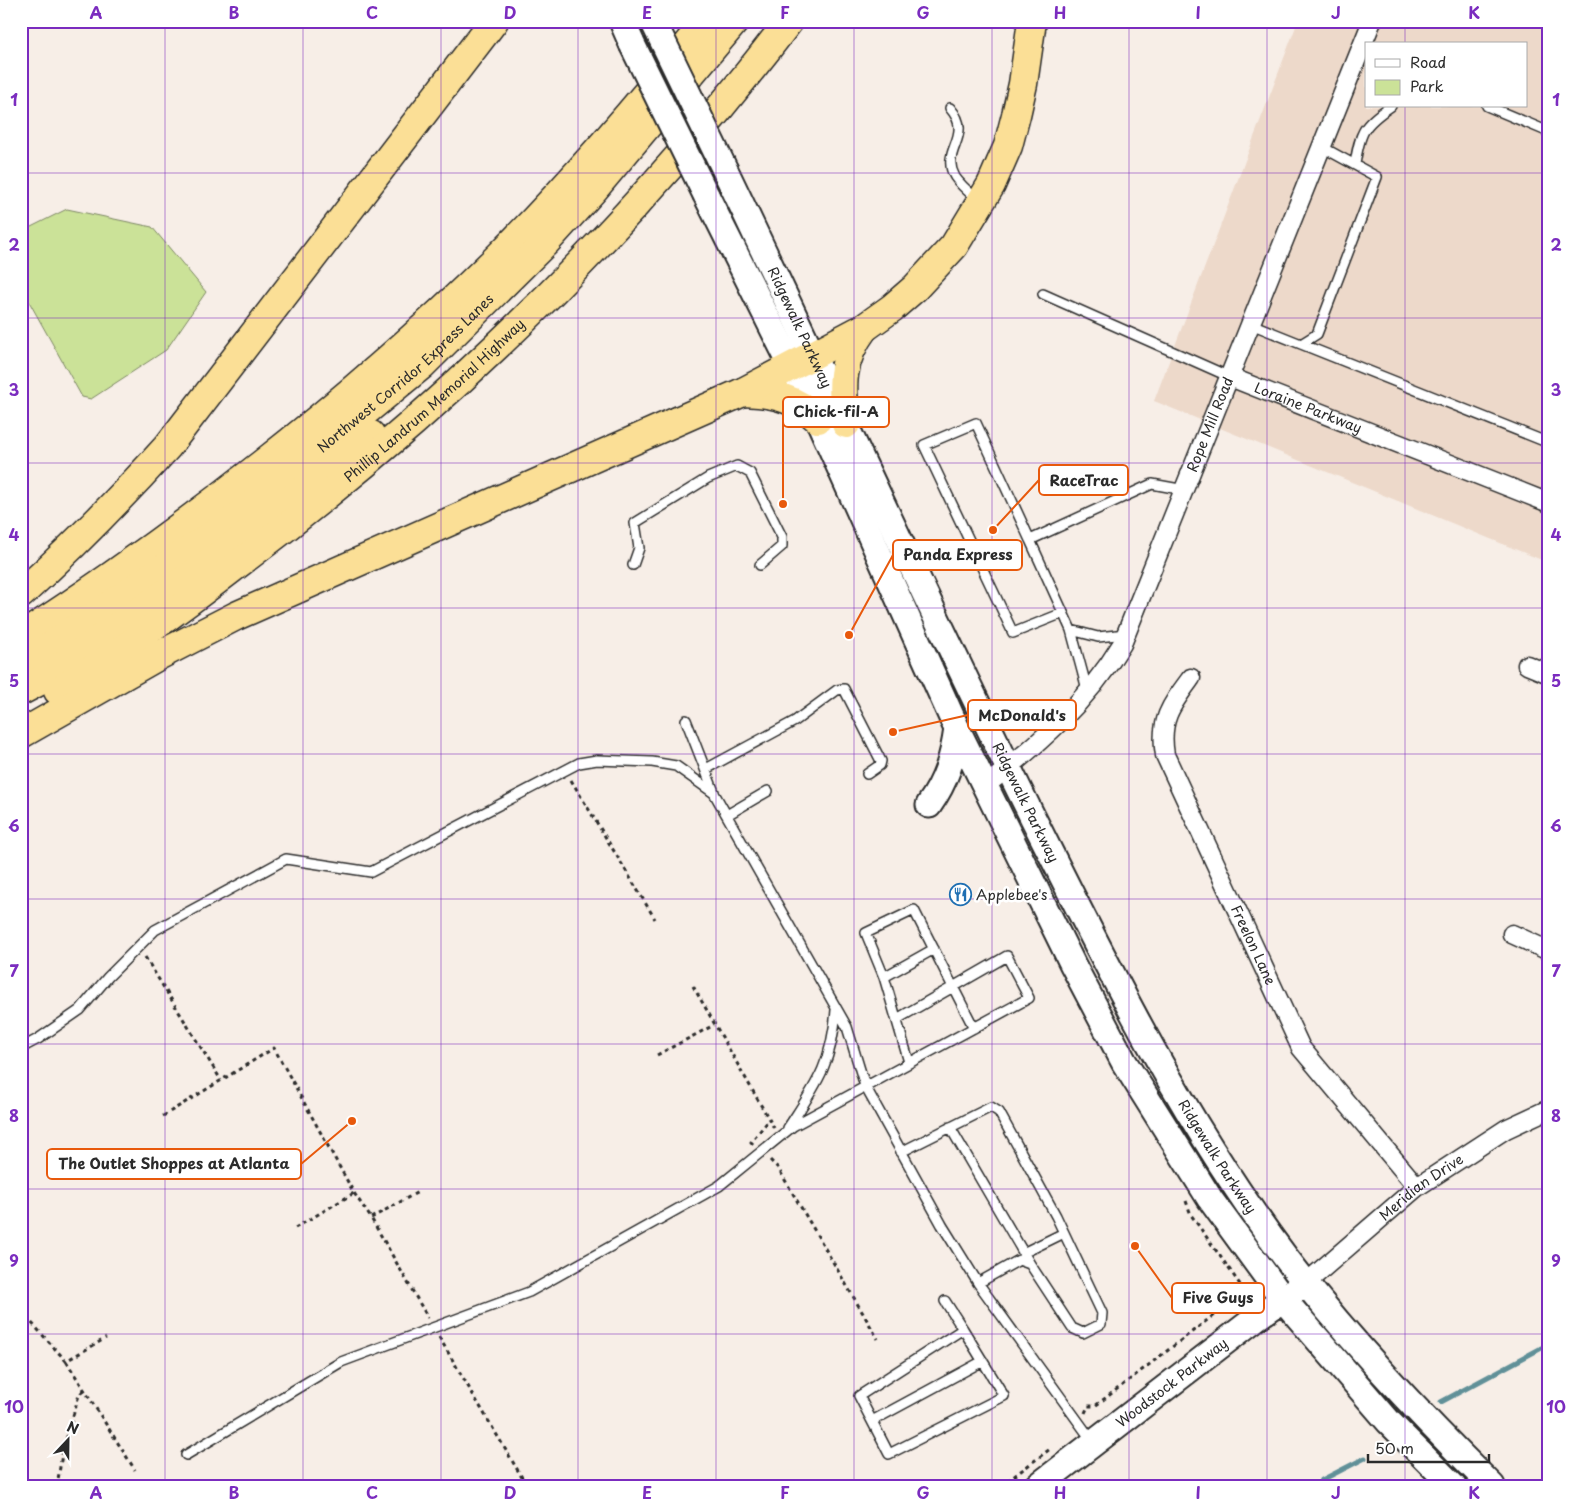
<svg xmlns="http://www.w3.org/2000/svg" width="1570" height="1507" viewBox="0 0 1570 1507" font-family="'Playpen Sans',sans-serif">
  <rect width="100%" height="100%" fill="#f7eee7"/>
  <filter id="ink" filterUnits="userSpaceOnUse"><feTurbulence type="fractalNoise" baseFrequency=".02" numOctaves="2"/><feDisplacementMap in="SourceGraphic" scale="10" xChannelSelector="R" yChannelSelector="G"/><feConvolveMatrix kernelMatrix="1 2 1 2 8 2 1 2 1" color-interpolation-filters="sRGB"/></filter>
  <g filter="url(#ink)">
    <path fill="#edd9ca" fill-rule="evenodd" d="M1298,21H1549V563L1154,401ZM1366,44H1526V106H1366Z"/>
    <path fill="#cbe298" stroke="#7b8662" d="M67,209L152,227L206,292L166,350L91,399L82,397L21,287V232Z"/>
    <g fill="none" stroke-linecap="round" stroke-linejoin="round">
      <path stroke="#609098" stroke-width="5" d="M1441,1402L1549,1344
        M1318,1486L1322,1480L1365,1458"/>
      <defs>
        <path id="service" d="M1487,106L1549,132
          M950,108C975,136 939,150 955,177C961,186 970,193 978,200
          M1355,164C1360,132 1363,125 1391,106
          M1043,294L1230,377
          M1251,324L1301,344L1317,334L1377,177L1322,147
          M1301,344L1549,443
          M1030,540L976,423L924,445L1013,633L1063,613
          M633,565L639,548L635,523L708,478L737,466L750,473L782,537V546L760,565
          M1071,630L1098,637L1126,634
          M1088,693L1071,630L1030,540L1152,484L1185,490
          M686,720L714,792
          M706,769L795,721L837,690L844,689L881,761L880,765L867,774
          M727,815L768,791
          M884,977L934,949
          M897,1019L953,987L974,1028
          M21,1048L38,1039L80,1010L108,977L155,930L286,859L371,872L579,763L597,760L652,762L676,766L714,793L847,1027L865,1086L942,1225L978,1283L1093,1442
          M950,1127L1030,1264
          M788,1128C816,1085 832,1064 836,1010
          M901,1152L991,1107L999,1112L1056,1216L1102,1313L1101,1324L1083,1333L1072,1328L1030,1264L1019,1260L978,1283
          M1023,1253L1064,1233
          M945,1301L963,1329
          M963,1329L1004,1396L889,1454L859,1396Z
          M872,1421L983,1361
          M186,1455L341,1362L529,1292L719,1186L793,1126L1029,998L1007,956L953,987L914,910L866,933L884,977L909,1062"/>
        <g id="minor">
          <path id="s1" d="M1230,377L1549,503"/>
          <path d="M1527,665L1549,674"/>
          <path id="s2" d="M1191,678C1171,705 1159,720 1165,755L1301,1048L1417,1187"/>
          <path id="s3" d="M985,786C1038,745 1087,702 1122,644L1372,21"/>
          <path d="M1512,934L1549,951"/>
          <path id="s4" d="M1306,1283L1417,1187L1506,1129L1549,1109"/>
        </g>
        <g id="secondary">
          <path d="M622,21L632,44"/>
          <path id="s5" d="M726,172C829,387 927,604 1033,818C1109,970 1183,1121 1286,1258C1348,1339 1419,1414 1492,1486"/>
          <path d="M706,195L818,419L957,729L1073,965L1124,1062L1210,1199L1283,1299L1389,1422L1453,1486"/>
          <path d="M929,805C946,781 953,758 957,729"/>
          <path id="s6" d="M1038,1486L1256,1318L1296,1290"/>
        </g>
        <g id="motorway">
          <path d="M743,392C773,393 796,398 818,419"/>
          <path d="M846,424C841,386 840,360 864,328"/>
          <path d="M21,594C73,547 121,498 168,446L494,21"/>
          <path d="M21,637C192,525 354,399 500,255C573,182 641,102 706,21"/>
          <path id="s7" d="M21,666L236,518L422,365L546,242L595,188L735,21"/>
          <path d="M21,691L38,682L245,537L371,435"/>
          <path id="s8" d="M58,691C121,652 180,609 238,564C445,409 632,227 789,21"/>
          <path d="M21,734L158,656L236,616L743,392L864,328L892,308L915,288L954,246L991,185L1008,146L1016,115L1023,84L1032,21"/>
        </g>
      </defs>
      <use href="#service" stroke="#2b2b2b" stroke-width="12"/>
      <use href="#minor" stroke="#2b2b2b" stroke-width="21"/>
      <use href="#secondary" stroke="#2b2b2b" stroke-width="29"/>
      <use href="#motorway" stroke="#2b2b2b" stroke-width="31"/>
      <path stroke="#2b2b2b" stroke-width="3" stroke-dasharray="4 4" stroke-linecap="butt" d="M571,780L655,919
        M145,957L221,1080
        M693,986L774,1128
        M657,1055L714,1025
        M163,1116L274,1048L354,1193L371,1218L428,1318
        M753,1144L751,1142L769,1120
        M770,1160L778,1168L878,1339
        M1186,1201L1191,1215L1251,1300
        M371,1218L418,1192
        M295,1228L354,1193
        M21,1311L66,1361L106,1338
        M439,1337L527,1486
        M66,1361L135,1470
        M1085,1413L1088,1406H1095L1244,1292
        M57,1486L62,1454L79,1395L84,1390
        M1001,1486L1050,1449"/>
      <use href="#service" stroke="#fff" stroke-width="9"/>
      <use href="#minor" stroke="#fff" stroke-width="18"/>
      <use href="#secondary" stroke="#fff" stroke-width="25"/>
      <use href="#motorway" stroke="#fbdf96" stroke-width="28"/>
      <defs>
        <path id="secondary-bridge" d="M653,21L726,172
          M632,44L706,195"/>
      </defs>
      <use href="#secondary-bridge" stroke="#2b2b2b" stroke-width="29" stroke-linecap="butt"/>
      <use href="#secondary-bridge" stroke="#fff" stroke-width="25"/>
    </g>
  </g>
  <path fill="none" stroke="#7b2cbf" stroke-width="1" stroke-opacity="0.55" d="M165,21V1486M303,21V1486M441,21V1486M578,21V1486M716,21V1486M854,21V1486M992,21V1486M1129,21V1486M1267,21V1486M1405,21V44M1405,106V1486M21,173H1549M21,318H1549M21,463H1549M21,608H1549M21,754H1549M21,899H1549M21,1044H1549M21,1189H1549M21,1334H1549"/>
  <defs>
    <symbol id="restaurant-ring" viewBox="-11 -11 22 22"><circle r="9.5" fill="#fff" stroke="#1f6fb2" stroke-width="1.5"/><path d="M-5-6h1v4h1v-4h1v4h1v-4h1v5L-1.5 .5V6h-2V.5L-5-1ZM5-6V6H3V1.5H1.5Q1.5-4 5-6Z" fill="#1f6fb2"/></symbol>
  </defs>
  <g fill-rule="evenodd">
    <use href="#restaurant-ring" x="948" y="882" width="25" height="25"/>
  </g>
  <g text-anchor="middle" stroke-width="5" stroke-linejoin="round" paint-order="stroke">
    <g font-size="14" fill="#2b2b2b" stroke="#fff">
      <text dy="5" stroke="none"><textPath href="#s5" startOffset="172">Ridgewalk Parkway</textPath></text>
      <text dy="5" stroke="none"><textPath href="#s7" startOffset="484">Northwest Corridor Express Lanes</textPath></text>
      <text dy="5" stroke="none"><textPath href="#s8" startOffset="476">Phillip Landrum Memorial Highway</textPath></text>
      <text dy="5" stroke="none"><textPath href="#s1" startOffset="84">Loraine Parkway</textPath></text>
      <text dy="5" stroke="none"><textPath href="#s3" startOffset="435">Rope Mill Road</textPath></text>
      <text dy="5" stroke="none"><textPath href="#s5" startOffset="698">Ridgewalk Parkway</textPath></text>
      <text dy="5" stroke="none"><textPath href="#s2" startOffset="294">Freelon Lane</textPath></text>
      <text dy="5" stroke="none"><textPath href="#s5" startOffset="1101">Ridgewalk Parkway</textPath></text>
      <text dy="5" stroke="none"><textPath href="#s4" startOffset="150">Meridian Drive</textPath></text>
      <text dy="5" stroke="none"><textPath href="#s6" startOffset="169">Woodstock Parkway</textPath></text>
    </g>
    <g font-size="14" fill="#2b2b2b" stroke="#fff" text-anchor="start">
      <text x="976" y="900">Applebee's</text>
    </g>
  </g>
  <path fill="none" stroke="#e8590c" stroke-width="2" d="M783 504L783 412M993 530L1039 480M849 635L893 555M893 732L968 715M352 1121L301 1164M1135 1246L1172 1298"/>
  <g fill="#e8590c" stroke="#fff" stroke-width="2">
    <circle cx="783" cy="504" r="5"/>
    <circle cx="993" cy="530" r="5"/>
    <circle cx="849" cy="635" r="5"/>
    <circle cx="893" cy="732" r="5"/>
    <circle cx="352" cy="1121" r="5"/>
    <circle cx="1135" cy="1246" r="5"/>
  </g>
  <g fill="#fff" stroke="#e8590c" stroke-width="2">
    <rect x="783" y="397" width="106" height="30" rx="5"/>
    <rect x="1039" y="465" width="89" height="30" rx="5"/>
    <rect x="893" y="540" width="129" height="30" rx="5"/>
    <rect x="968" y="700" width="108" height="30" rx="5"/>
    <rect x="47" y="1149" width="254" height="30" rx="5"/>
    <rect x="1172" y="1283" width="92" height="30" rx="5"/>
  </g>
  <g font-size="15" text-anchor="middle" font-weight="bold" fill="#2b2b2b">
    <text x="836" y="417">Chick-fil-A</text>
    <text x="1084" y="486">RaceTrac</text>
    <text x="958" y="560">Panda Express</text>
    <text x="1022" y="721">McDonald's</text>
    <text x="174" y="1169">The Outlet Shoppes at Atlanta</text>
    <text x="1218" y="1303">Five Guys</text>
  </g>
  <rect width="1570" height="1507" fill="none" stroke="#fff" stroke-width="55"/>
  <rect x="1365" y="42" width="162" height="65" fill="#ffffff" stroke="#aaaaaa"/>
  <rect x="1375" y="59" width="25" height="8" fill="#ffffff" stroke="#aaaaaa"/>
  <text x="1410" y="68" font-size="15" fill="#2b2b2b">Road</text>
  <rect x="1375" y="80" width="25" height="15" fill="#cbe298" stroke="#aaaaaa"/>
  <text x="1410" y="92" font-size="15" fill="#2b2b2b">Park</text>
  <g transform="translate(68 1440) rotate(22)" stroke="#ffffff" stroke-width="4" paint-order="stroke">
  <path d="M0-4L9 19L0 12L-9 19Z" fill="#2b2b2b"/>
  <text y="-8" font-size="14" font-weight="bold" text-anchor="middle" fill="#2b2b2b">N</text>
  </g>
  <path d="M1368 1454v8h121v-8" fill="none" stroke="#2b2b2b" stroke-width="2.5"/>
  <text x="1375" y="1454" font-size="15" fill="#2b2b2b" stroke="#ffffff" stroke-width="4" paint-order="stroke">50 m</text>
  <rect x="28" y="28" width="1514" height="1452" fill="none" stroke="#7b2cbf" stroke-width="2"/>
  <g font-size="16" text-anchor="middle" font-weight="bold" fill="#7b2cbf">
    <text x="96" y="19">A</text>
    <text x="234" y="19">B</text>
    <text x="372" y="19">C</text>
    <text x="510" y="19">D</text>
    <text x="647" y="19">E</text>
    <text x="785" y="19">F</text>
    <text x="923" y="19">G</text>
    <text x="1060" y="19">H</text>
    <text x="1198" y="19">I</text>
    <text x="1336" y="19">J</text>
    <text x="1474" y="19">K</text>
    <text x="14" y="106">1</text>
    <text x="1556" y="106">1</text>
    <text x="14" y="251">2</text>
    <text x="1556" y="251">2</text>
    <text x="14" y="396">3</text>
    <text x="1556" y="396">3</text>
    <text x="14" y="541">4</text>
    <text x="1556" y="541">4</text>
    <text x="14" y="687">5</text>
    <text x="1556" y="687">5</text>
    <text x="14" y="832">6</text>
    <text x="1556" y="832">6</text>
    <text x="14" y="977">7</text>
    <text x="1556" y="977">7</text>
    <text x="14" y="1122">8</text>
    <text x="1556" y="1122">8</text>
    <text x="14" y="1267">9</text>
    <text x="1556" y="1267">9</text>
    <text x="14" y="1413">10</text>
    <text x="1556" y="1413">10</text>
    <text x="96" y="1499">A</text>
    <text x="234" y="1499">B</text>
    <text x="372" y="1499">C</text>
    <text x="510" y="1499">D</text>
    <text x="647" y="1499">E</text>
    <text x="785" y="1499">F</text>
    <text x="923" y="1499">G</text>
    <text x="1060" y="1499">H</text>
    <text x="1198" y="1499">I</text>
    <text x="1336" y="1499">J</text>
    <text x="1474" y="1499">K</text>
  </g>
</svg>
